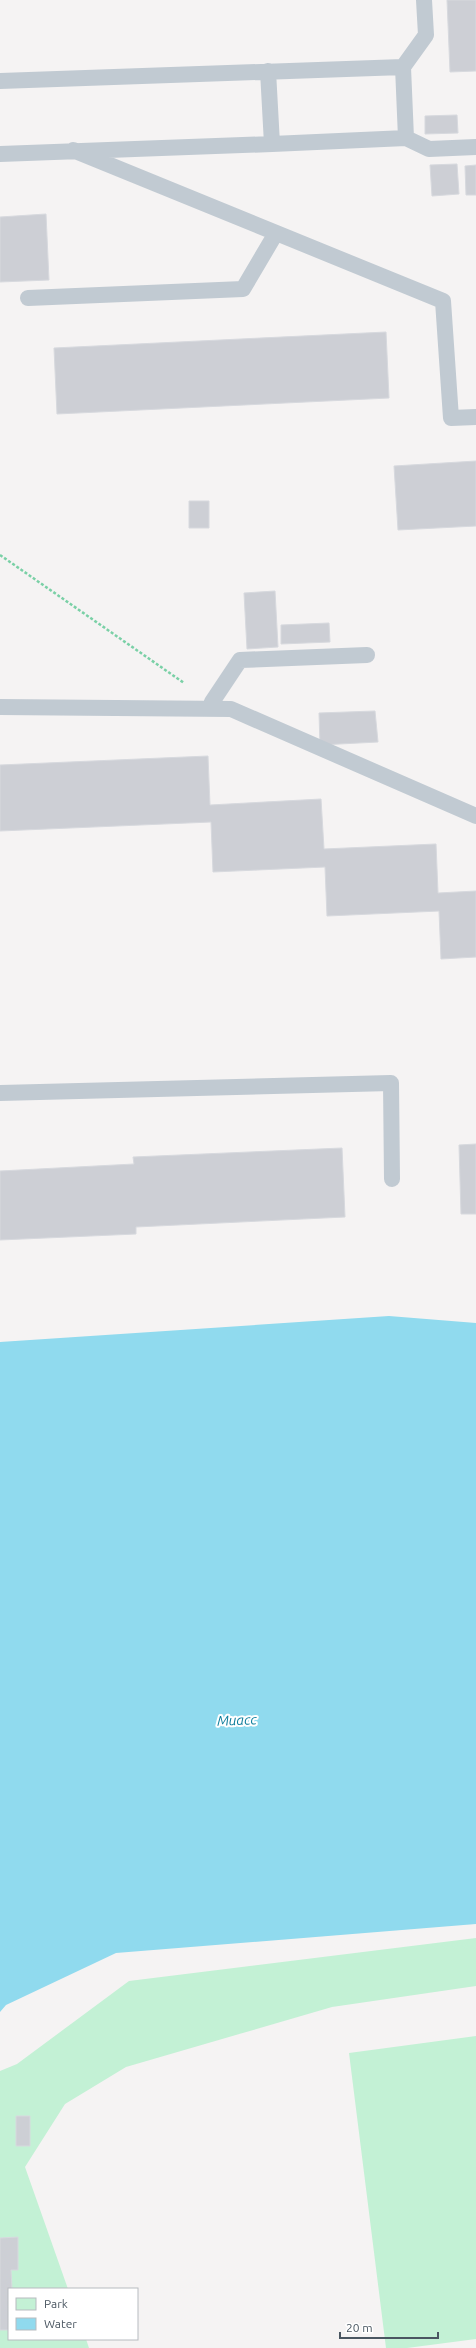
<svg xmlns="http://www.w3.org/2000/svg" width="476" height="2348" viewBox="0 0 476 2348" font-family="Ubuntu,sans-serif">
  <rect width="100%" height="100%" fill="#f5f3f3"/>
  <path fill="#c3f1d5" d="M476,1938V1986L332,2007L126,2067L65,2104L25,2167L68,2289H9V2339H86L89,2348H0V2071L17,2064L129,1981Z
    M476,2036V2339L407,2348H386L349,2053Z"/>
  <path fill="#90daee" d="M389,1316L476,1323V1924L116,1953L6,2005L0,2012V1342Z"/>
  <path fill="#cdcfd5" stroke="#d7d9de" d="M447,0H476V71L450,72Z
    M457,115L458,133L425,134V116Z
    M457,164L459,194L432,196L430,165Z
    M476,165V195H466L465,166Z
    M46,214L49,280L0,282V217Z
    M386,332L389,398L57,414L54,348Z
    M476,461V526L398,530L394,466Z
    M189,501H209V528H189Z
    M275,591L278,647L247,649L244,593Z
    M329,623L330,642L281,644V625Z
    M375,711L378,742L320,745L319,713Z
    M208,756L210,805L321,799L324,849L436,844L438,893L476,891V957L441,959L439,911L327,916L325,867L213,872L211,822L0,831V765Z
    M476,1144V1214H461L459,1145Z
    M342,1148L345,1217L136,1227V1234L0,1240V1171L134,1164L133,1157Z
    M16,2116H30V2146H16Z
    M18,2237V2270H11L12,2289H9V2330H0V2238Z"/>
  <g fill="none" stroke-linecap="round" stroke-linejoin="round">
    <path stroke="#7ad0a6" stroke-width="2.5" stroke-dasharray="3 2" stroke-linecap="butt" d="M0,555L184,683"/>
    <path stroke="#c1cad2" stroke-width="16" d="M0,81L403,67L426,35L424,0
      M406,138L429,149L476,147
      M272,144L406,138L403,67
      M73,150L443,301L451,418L476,417
      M0,154L272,144L268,71
      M28,298L243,289L276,233
      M0,707L231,709L476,816
      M211,708L212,702L240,660L367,655
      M0,1093L391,1083L392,1179"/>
  </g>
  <g text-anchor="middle" stroke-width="4" stroke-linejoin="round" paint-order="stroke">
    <g font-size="14" font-style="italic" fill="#0c7c9b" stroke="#fff">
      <text transform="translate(237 1720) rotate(-2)" y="5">Миасс</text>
    </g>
  </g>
  <rect x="8" y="2288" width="130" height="52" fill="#ffffff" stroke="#b7bbc0"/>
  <rect x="16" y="2298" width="20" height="12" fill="#c3f1d5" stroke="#b7bbc0"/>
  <text x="44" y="2308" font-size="12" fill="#4a5661">Park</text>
  <rect x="16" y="2318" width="20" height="12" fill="#90daee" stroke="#b7bbc0"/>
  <text x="44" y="2328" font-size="12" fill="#4a5661">Water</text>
  <path d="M340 2332v6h98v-6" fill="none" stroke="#4a5661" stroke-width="2"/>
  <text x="346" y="2332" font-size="12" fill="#4a5661" stroke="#ffffff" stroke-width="3" paint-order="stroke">20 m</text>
</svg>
